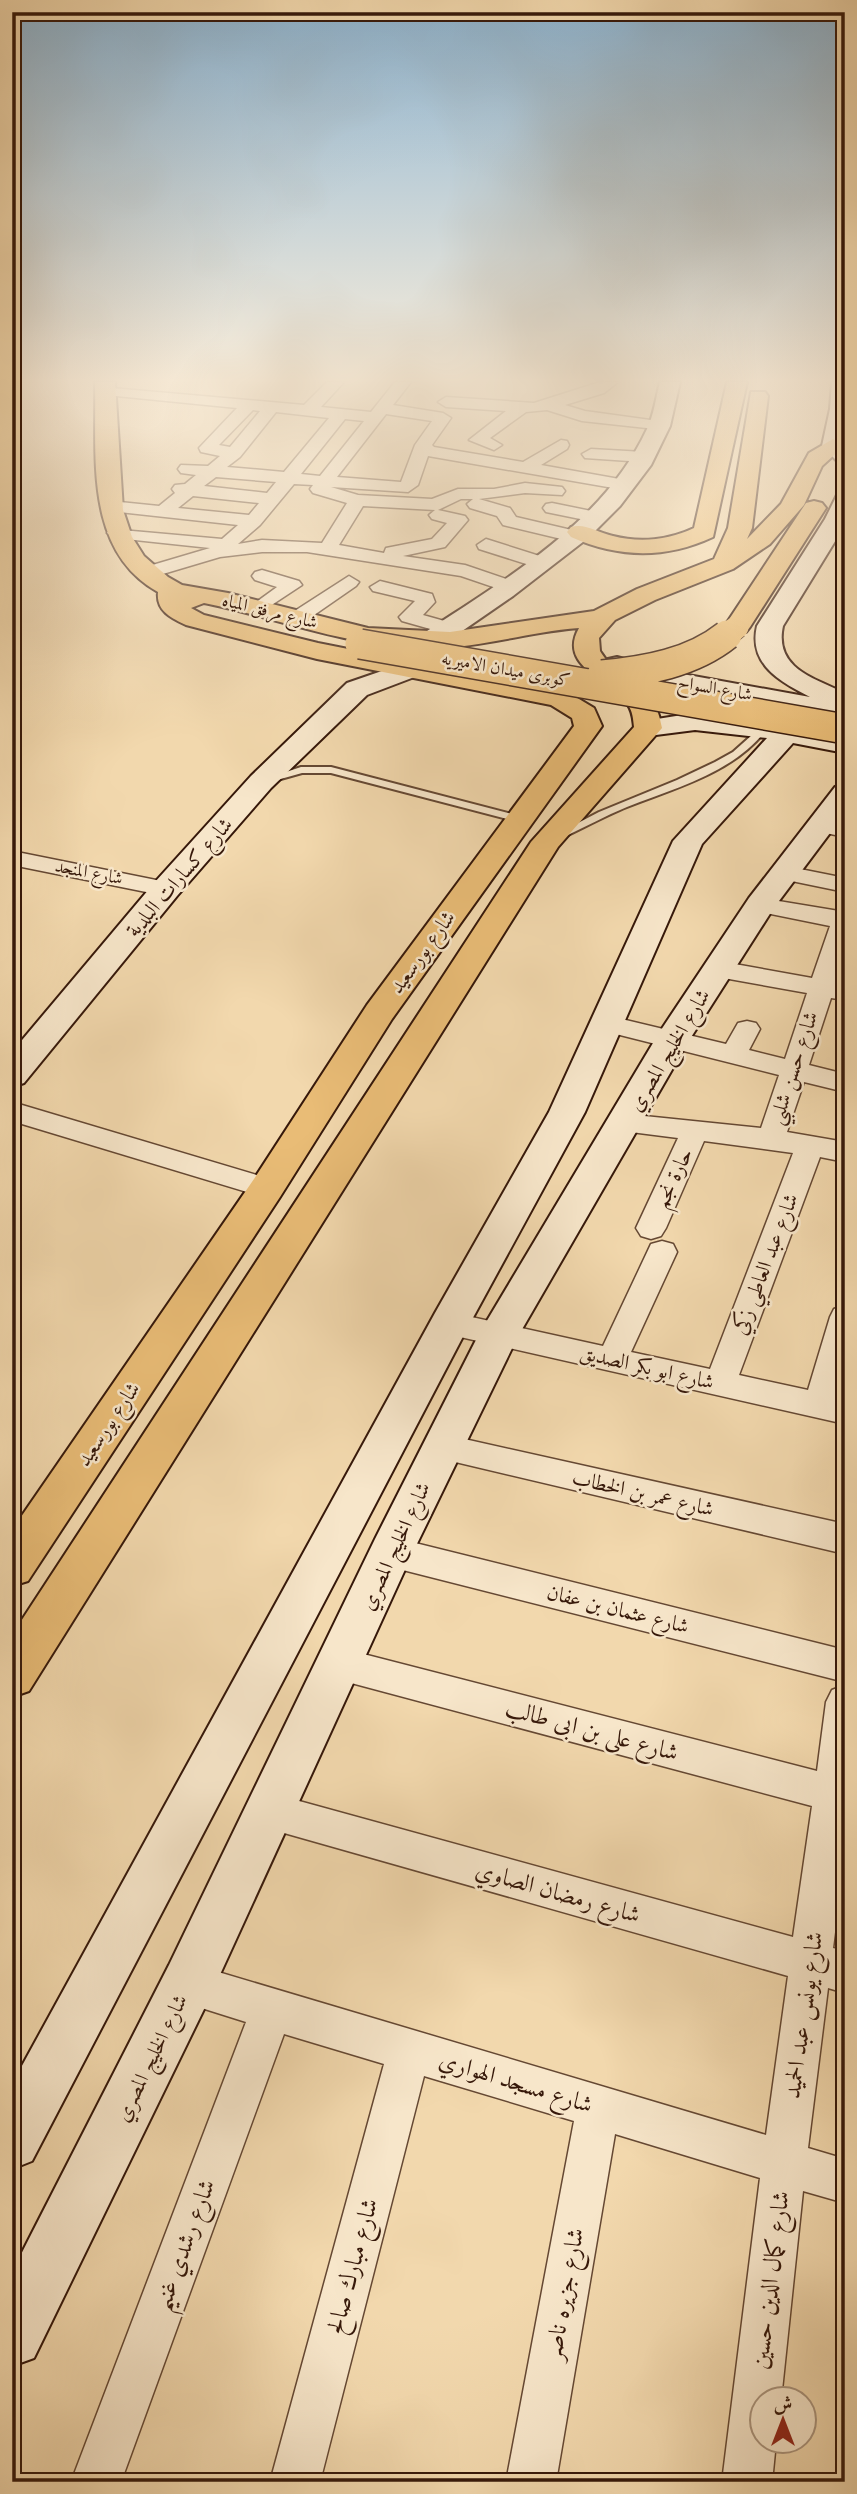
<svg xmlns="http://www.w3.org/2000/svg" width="857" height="2494" viewBox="0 0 857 2494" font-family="'Libre Caslon Text',Amiri,serif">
  <rect width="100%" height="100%" fill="#f2d8ad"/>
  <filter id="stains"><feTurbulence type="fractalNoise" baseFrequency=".00286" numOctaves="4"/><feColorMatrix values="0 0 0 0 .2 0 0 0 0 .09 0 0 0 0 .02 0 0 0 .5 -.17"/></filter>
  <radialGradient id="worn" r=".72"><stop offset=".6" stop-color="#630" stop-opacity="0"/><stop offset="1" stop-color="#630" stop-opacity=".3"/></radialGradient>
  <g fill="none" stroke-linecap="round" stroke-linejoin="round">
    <defs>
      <path id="lane" d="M761,727L766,730C733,773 675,788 627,807C605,816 585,827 564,837H556L555,835L599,812L677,780L715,762L733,752Z
        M301,767H331L523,817L524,819L519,822L331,773H302L270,782L265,779Z"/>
      <path id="street" d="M327,382H344L321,407L371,412L395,382H411L393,405L443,413L451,418L432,445L434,447L523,462L561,440L567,441L569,445L567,449L541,465L625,480L634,485L625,490L428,456L418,485L408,492L331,487L358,495L432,499L458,489H494L525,483L562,487L565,491L562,495L525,493L479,499L510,508L516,517L580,532L583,536L580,540L574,542L503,525L497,516L470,508L467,504L473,499H461L438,510L465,516L468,520L445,547L403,556L465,565L518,583L521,587L518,591L511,593L461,576L307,552H262L220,557L146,579L139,577L137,573L139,569L210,548L116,538L107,533L110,529L222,539L238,525L110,511L101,506L110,501L159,506L175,493L172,489L175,485L185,484L196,475L181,473L178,469L181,465L208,466L220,456L201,452L199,448L237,408L106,395L98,390L100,387L304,405ZM253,410L260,411L230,447L219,445ZM276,412L329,418L284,472L227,467L240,457ZM386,414L432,421L415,445L401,482L337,477ZM345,419L364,421L320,476L301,474ZM216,477L276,482L267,493L204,486ZM294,484L313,485L310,489L313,493L347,503L322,543L262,540L238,544L260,525ZM193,496L259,503L249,515L178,508ZM363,506L435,510L429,515L432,519L447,523L432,539L386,548L384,553L339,545Z
        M600,382H618L604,393L565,405L585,411L665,422V430L582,421L547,410L526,412L490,438L502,445L494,450L469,440L506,411L446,407L438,402L446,397L534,403Z
        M591,449L644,452L653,457L644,462L585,458L582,454Z
        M552,503L601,513L604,517L595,522L546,512L543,508L546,504Z
        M486,539L549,559L551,563L542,569L479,549L477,545Z
        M262,570L299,581L302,585L258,614L248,608L277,587L255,580L252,576L255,572Z
        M349,576L359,582L356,586L304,622H290L287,618L290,614Z
        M380,581L432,594L435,602L423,615L455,624L458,628L448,634L402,621L399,617L415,601L373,591L370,587Z
        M819,818L845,823V837L811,830L807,825L811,820Z
        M12,851L166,882L174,884L178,889L174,894L166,896L12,865Z
        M785,866L845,878V892L777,878L773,873L777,868Z
        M760,898L845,912V957L836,982L845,984V1000L831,998L809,1065L845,1074V1092L804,1082L787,1132L845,1142V1162L820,1157L739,1375L808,1390L830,1317L834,1309L845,1305V1374L838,1397L845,1398V1424L438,1332L434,1324L438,1316L449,1312L603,1346L651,1244L662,1241L673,1244L677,1252L631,1352L710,1369L793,1153L704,1141L666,1228L661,1236L651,1239L641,1236L636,1228L678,1138L615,1130L611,1123L615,1116L625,1114L761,1128L779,1075L600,1030L596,1024L600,1018L609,1016L726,1044L738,1023L747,1021L756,1023L760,1029L749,1050L785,1059L807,993L718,977L709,975L705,969L709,963L718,961L812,978L830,926L751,910L748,905L751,900Z
        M12,1102L277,1181L281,1188L277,1195L267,1198L12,1121Z
        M442,1434L845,1524V1554L430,1456L426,1447L430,1438Z
        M391,1537L845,1650V1682L391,1567L379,1562L374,1552L379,1542Z
        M340,1648L817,1771L826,1702L832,1690L845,1685V1853L833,1948L845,1951V1993L828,1988L808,2148L845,2159V2203L803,2191L781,2400H762V2442H776L772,2482H722L760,2178L615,2134L556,2482H506L574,2121L424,2076L320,2482H270L384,2064L284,2034L121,2482H71L246,2022L173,1999L167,1984L173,1969L188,1963L766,2135L788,1976L270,1829L256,1824L251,1811L256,1798L270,1793L793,1937L812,1806L340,1680L327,1676L322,1664L327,1652Z"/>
      <path id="secondary" d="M660,382H680L670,426L651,465L620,506L588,538L513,596L439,647H421L417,641L421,635C505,579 603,524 647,429C654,415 656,397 660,382Z
        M832,382H845V463L837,461L822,446L830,409Z
        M845,493V525L783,626C774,668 813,678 845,693C845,707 847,713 832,717L674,689L608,671L604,665L608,659L617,657L677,673L810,697C780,682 748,664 757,626L825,519L837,495Z
        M408,662L417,664L421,670L417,676L367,695L271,788L177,896L24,1083L12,1087V1052L155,882L251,776L347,683Z
        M695,713L746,718L845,737V753L793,743L702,844L585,1112L469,1325L32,2161L12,2169V2084L435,1313L549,1112L673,841L767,738L695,730L648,736L638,734L634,728L638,722Z
        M845,784V813L773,909L688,1042L517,1338L413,1552L207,2003L34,2358L12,2366V2272L169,1965L375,1539L479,1334L659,1033L749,898L835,787Z"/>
      <path id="primary" d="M95,382H115L123,510L132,537L144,556L168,577L182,585L228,593L368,628L450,632L594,611L637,589L714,559L728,528L751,392H765L768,396L752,528L747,539L781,504L809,453L833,439L844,446L822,466L804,505L770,544L733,569L655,600L615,620L599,638L600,651C620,684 655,681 662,728L558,847L29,1691L12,1697V1635L531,842L634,727C633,719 633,712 628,705C611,679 557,667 579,628C526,632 478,649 425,648C349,647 278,618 204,603L191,608L204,615L318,643L569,693L594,708L602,726L392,1019L280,1197L28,1581L12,1586V1530L254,1179L367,1005L574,726L572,718L551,705L317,659L186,625C171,618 156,611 158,592C83,550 97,455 95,382Z
        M727,382H747L713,537C666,559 618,558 571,537L567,532L571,527C586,523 598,533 613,536C640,543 669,540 694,528Z
        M814,501L822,503L826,508L750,627L746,632H728L724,627L806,503Z"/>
    </defs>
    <use href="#lane" stroke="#654833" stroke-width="4"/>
    <use href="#street" stroke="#654833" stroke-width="3"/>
    <use href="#secondary" stroke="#36180a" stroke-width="4"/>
    <use href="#primary" stroke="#36180a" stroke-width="4"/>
    <use href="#lane" fill="#f7e6ca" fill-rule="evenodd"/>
    <use href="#street" fill="#f7e6ca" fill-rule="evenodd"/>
    <use href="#secondary" fill="#f7e6ca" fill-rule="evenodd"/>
    <use href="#primary" fill="#e9bc76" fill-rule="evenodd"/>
    <defs>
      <path id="primary-bridge-far1" d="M725,637L737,627"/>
      <path id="primary-bridge" d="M360,644L845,729
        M602,675C646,671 692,663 727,635"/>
    </defs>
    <use href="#primary-bridge-far1" stroke="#36180a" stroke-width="24" stroke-linecap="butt"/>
    <use href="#primary-bridge" stroke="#36180a" stroke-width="32" stroke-linecap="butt"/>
    <use href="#primary-bridge-far1" stroke="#e9bc76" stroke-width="23"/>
    <use href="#primary-bridge" stroke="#e9bc76" stroke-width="29"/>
  </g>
  <linearGradient id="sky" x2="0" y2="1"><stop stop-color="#8cb5d4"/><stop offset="0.52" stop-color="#f9edda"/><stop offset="1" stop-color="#f9edda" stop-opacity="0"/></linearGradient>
  <rect width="857" height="731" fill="url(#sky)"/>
  <g text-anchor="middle" stroke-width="5" stroke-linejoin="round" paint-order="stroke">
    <g font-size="18" fill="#36180a" stroke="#f7e6ca">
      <text transform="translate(270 611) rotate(14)" y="6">شارع مرفق المياه</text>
      <text transform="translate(506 669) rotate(10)" y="6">كوبرى ميدان الاميريه</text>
      <text transform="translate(715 688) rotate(10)" y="6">شارع السواح</text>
      <text transform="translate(89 872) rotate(11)" y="6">شارع المنجد</text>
    </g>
    <g font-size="21" fill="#36180a" stroke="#f7e6ca">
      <text transform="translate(179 877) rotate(-49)" y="7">شارع كسارات البلدية</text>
      <text transform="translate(422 952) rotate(-54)" y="7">شارع بورسعيد</text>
      <text transform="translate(669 1050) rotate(-59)" y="7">شارع الخليج المصري</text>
      <text transform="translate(793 1068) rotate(-72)" y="7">شارع حسن شلبي</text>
      <text transform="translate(673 1178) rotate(-65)" y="7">حارة نجم</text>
      <text transform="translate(765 1264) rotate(-69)" y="7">شارع عبد العاطي زكي</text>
      <text transform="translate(647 1367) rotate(13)" y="7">شارع ابو بكر الصديق</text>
      <text transform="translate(108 1424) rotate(-56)" y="7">شارع بورسعيد</text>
      <text transform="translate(643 1493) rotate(13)" y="7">شارع عمر بن الخطاب</text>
      <text transform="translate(395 1546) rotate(-65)" y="7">شارع الخليج المصري</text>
      <text transform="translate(618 1609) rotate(14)" y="7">شارع عثمان بن عفان</text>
      <text transform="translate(151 2058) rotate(-64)" y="7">شارع الخليج المصري</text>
    </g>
    <g font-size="24" fill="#36180a" stroke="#f7e6ca">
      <text transform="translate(592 1730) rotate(15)" y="8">شارع على بن ابى طالب</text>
      <text transform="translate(558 1892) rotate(16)" y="8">شارع رمضان الصاوي</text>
      <text transform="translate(803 2015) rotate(-82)" y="8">شارع يونس عبد الحميد</text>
      <text transform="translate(516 2082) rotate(17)" y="8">شارع مسجد الهواري</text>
      <text transform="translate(184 2245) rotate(-70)" y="8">شارع رشدي غنيم</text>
      <text transform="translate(352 2266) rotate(-75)" y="8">شارع مبارك صالح</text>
      <text transform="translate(770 2280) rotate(-83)" y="8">شارع كمال الدين حسين</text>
      <text transform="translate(564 2294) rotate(-80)" y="8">شارع جزيره ناصر</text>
    </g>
  </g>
  <rect width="857" height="2494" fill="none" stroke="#f2d8ad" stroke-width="42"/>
  <rect x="14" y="14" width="829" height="2466" fill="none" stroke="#36180a" stroke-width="3.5"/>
  <rect x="21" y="21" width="815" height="2452" fill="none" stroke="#36180a" stroke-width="2"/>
  <g transform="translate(783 2420)"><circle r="33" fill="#f7e6ca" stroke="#aa947d" stroke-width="2"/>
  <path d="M0-5L12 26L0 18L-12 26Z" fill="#8f2418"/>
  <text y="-10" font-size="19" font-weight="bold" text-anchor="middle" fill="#36180a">ش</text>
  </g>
  <rect width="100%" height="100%" filter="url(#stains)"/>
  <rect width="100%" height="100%" fill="url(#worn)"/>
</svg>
